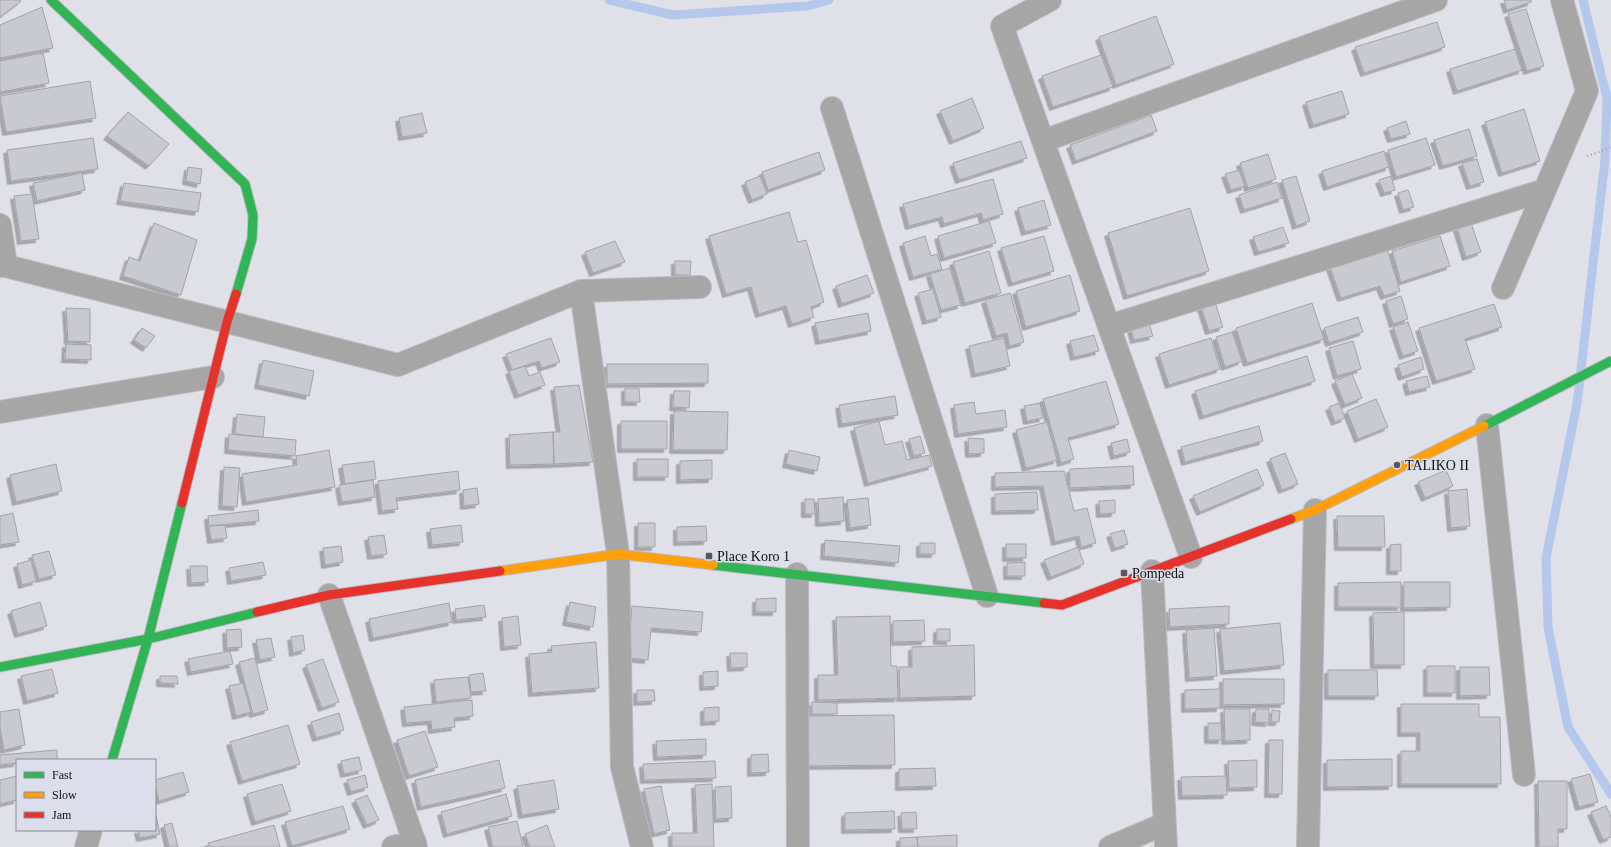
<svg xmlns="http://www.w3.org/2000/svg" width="1611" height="847" viewBox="0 0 1611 847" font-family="Georgia,serif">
  <defs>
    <filter id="shadow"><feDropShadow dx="-3.5" dy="3.5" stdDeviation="0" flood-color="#0004"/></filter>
  </defs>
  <rect width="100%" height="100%" fill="#e0e1e8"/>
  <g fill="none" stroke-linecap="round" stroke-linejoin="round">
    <path stroke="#b5c8ec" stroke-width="9" d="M609,0L673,15L808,6L829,0
      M1583,0L1607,98L1605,160L1577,404L1546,558L1548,627L1568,727L1611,794"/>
  </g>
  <path fill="#c9cad0" stroke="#a2a3a9" filter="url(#shadow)" d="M0,0H20L21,1L0,17Z
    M1504,0H1531V2L1507,10Z
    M42,7L53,48L0,58V25Z
    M1526,9L1544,66L1527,71L1508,14Z
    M1156,16L1174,64L1116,85L1099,37Z
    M1437,22L1445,47L1364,73L1355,47Z
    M1515,49L1522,70L1457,91L1450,69Z
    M43,53L49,83L0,92V61Z
    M1101,55L1113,87L1053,107L1042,76Z
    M90,81L96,118L6,132L0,96Z
    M1342,91L1349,114L1313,125L1306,102Z
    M972,98L984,128L953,141L940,111Z
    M1524,109L1540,161L1502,173L1485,122Z
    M128,112L169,144L149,166L107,136Z
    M422,113L427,133L402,137L399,118Z
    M1151,115L1157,131L1076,161L1070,145Z
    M1406,121L1410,134L1391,139L1387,128Z
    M1469,129L1477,156L1443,166L1434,140Z
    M93,138L98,169L11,181L7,150Z
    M1426,138L1435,165L1396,177L1388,150Z
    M1021,141L1027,158L959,180L953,163Z
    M1384,151L1389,167L1327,187L1322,171Z
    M819,152L825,170L768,190L762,172Z
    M1268,154L1276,179L1248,188L1240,163Z
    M1477,159L1484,182L1470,186L1462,163Z
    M188,167L202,169L200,184L186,181Z
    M1239,170L1245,186L1231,190L1225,174Z
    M82,173L85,190L37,201L33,183Z
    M760,176L767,194L752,200L745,182Z
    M1296,176L1310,221L1296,226L1282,180Z
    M1391,176L1395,190L1384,193L1379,180Z
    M993,179L1003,214L983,220L981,213L944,224L942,217L909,226L903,204Z
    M1277,182L1282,198L1244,210L1239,195Z
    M124,183L201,193L198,212L120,201Z
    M1408,190L1414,207L1403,210L1398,193Z
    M32,194L39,239L21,241L14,196Z
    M1044,200L1051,225L1025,232L1018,208Z
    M1190,208L1209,271L1127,296L1108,233Z
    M789,212L798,242L806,240L824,302L811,307L814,317L792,324L786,306L759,314L751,287L726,294L709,236Z
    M989,221L996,243L944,258L938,236Z
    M154,223L197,240L181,295L123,276L129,257L140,261Z
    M1471,223L1481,252L1466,257L1457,228Z
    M1283,227L1289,243L1258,252L1253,237Z
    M925,236L931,256L937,254L942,269L913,277L903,243Z
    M1044,236L1054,271L1012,283L1001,248Z
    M1440,236L1450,266L1401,282L1392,251Z
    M615,241L625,262L593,273L585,252Z
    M1387,249L1400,291L1384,296L1380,286L1341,298L1330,267Z
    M989,251L1001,293L965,303L953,262Z
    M675,261H691L690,275H675Z
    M950,268L961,305L941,310L930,274Z
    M867,275L874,293L842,304L836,286Z
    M1070,275L1080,311L1026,327L1016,291Z
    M933,289L941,317L926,321L918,293Z
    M1010,293L1024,342L1010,346L1007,333L996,336L985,300Z
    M1401,296L1408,319L1393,324L1386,301Z
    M1215,302L1223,327L1209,331L1201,307Z
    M1312,303L1324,339L1247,363L1236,328Z
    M1494,304L1502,327L1465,339L1475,369L1436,381L1419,328Z
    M66,308L90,309V342L68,341Z
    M868,313L871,331L819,341L815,323Z
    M1358,317L1363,332L1329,343L1324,328Z
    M1148,321L1153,336L1134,340L1130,325Z
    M1408,322L1418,351L1403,356L1393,327Z
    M142,328L155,336L146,348L134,340Z
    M1232,332L1242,361L1225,367L1216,337Z
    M1094,335L1099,351L1074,357L1070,341Z
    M551,338L560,362L542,368L539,361L512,370L506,354Z
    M1004,338L1010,366L975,374L969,346Z
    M1211,338L1220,369L1169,385L1159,354Z
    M1353,341L1361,369L1337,376L1329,348Z
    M66,344L91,345V360L65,359Z
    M1307,356L1315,381L1203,416L1195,391Z
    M1421,357L1424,369L1402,377L1398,365Z
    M263,360L314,371L309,396L258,385Z
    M607,364H708V383L607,384Z
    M525,366L529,376L540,372L545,385L518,395L509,371Z
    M1352,374L1362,398L1345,405L1335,381Z
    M1427,376L1430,387L1409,392L1406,381Z
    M1106,381L1119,424L1068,438L1074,459L1061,463L1043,399Z
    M579,385L593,462L554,464L553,432H560L554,387Z
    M625,388H639L640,402H625Z
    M674,391H690L689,408L673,407Z
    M895,396L898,415L842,424L839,405Z
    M1376,399L1388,427L1358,439L1347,411Z
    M974,402L976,414L1005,410L1007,427L958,434L954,405Z
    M1040,403L1043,418L1027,421L1024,406Z
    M1339,403L1345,418L1335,422L1329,407Z
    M674,411L728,412L727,450H673Z
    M237,414L265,417L263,437L235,434Z
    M621,421H667V449H621Z
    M879,421L885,445L902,441L907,460L929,455L932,466L868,483L854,428Z
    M1047,422L1057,460L1026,468L1016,430Z
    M1259,426L1263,441L1185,462L1181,447Z
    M553,432L554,464L510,465L509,435Z
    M229,434L296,440L295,456L228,450Z
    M920,436L925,453L914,456L909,439Z
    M968,438L984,439V453L969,454Z
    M1127,439L1130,452L1114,456L1111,443Z
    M329,450L335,487L246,502L242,474L297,465L296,456Z
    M789,450L820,457L817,471L786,464Z
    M1285,453L1298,484L1282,490L1270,459Z
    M637,459H668V477H637Z
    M712,460V479L680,480V461Z
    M374,461L376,479L345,484L342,465Z
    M56,464L62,491L16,502L10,475Z
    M1133,466L1134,485L1070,488V469Z
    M224,467L240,468L237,507L222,506Z
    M1257,469L1264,485L1200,512L1193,496Z
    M1446,470L1453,486L1425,498L1418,482Z
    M458,471L460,490L396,498L398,509L382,511L378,481Z
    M1064,471L1074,511L1087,508L1096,543L1081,547L1079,536L1055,542L1043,486L995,487V473Z
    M373,480L375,497L342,502L339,485Z
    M477,488L479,504L464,506L463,490Z
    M1467,489L1470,526L1451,528L1448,491Z
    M1037,492L1038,510L995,511V494Z
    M843,497L844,521L819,523L818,499Z
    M868,498L871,525L850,528L847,500Z
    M805,499H814L815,514H805Z
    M1115,500V513L1100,514L1099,501Z
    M258,510L259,521L209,526L208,516Z
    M13,513L19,542L0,545V516Z
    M1337,516H1384L1385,547H1338Z
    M638,523H655V547H638Z
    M225,525L227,538L211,540L209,526Z
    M461,525L463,542L432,545L430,529Z
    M706,526L707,541L677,542V527Z
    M1124,530L1128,544L1115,548L1110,534Z
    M384,535L387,554L371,556L368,537Z
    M825,540L900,546L898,563L824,556Z
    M920,543H935V554H920Z
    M1006,544H1026V558H1006Z
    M1401,544V571H1390V545Z
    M341,546L343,562L325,565L323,548Z
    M1078,547L1084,564L1051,577L1044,560Z
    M49,551L56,575L39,579L32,555Z
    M31,560L36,581L22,585L17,564Z
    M263,562L266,575L231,581L229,568Z
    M1025,562V576H1007V563Z
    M190,566H207L208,582L191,583Z
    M1401,582V607H1338V583Z
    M1404,582H1450V607L1404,608Z
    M776,598V612H756V599Z
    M40,602L47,626L18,634L11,611Z
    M570,602L596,607L593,627L566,622Z
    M449,603L452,622L373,638L369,619Z
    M484,605L486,617L456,620L455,609Z
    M632,606L703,612L701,632L651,628L648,660L628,658Z
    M1229,606V624L1170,627L1169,609Z
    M1404,612V665H1374L1373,613Z
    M518,616L521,645L504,647L502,618Z
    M890,616L891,666H897L898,698L818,700V675H838L836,617Z
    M924,620L925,641L893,642V621Z
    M1280,623L1284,665L1224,671L1220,629Z
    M1214,628L1217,676L1189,678L1186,630Z
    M241,629L242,647L227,648L226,630Z
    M937,629H950V641H937Z
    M303,635L305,650L293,653L291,637Z
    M271,638L275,657L260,660L256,640Z
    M596,642L599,688L532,693L529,654L552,652L551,646Z
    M974,645L975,696L900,698L899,667H912V647Z
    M230,651L233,664L191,672L188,659Z
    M730,653H747V667L731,668Z
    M255,658L268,710L253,714L239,662Z
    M323,659L339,702L322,708L306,665Z
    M1427,666H1455V693H1427Z
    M1460,667H1489L1490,695L1460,696Z
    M52,669L58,693L27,701L21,676Z
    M1328,670H1377L1378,696H1328Z
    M718,671V686L703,687V672Z
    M483,673L486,691L471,692L469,675Z
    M160,676H177L178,684L160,683Z
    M468,677L471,698L436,702L434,680Z
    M1223,679H1284V704L1223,705Z
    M243,683L251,712L236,716L229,686Z
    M1220,689V708L1185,709V690Z
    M637,690H654L655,701L637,702Z
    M472,700L473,716L454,718L455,727L432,730L431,721L406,723L404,707Z
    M812,702L837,703V714H812Z
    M1401,704H1479V717H1500L1501,784H1401V751H1420V733H1401Z
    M719,707V721L704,722V708Z
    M19,709L25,745L4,750L0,727V712Z
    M1224,709H1250V740L1225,741Z
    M1256,709H1269V723L1255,722Z
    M1272,710L1280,711L1279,722H1271Z
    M339,713L344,730L316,738L311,722Z
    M894,715L895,765L808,766L807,716Z
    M1208,723H1221L1222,740H1208Z
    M288,725L300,764L242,781L230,742Z
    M425,731L438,767L409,776L397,740Z
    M706,739V755L657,757L656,741Z
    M1269,740H1283L1282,794H1268Z
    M57,750V760H17V763L0,765V755Z
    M768,754L769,772L751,773V755Z
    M359,757L362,770L344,774L341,761Z
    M1392,759V786L1327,787V760Z
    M499,760L505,788L421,807L415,780Z
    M1257,760V787L1229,788L1228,761Z
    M715,761L716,778L644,780L643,764Z
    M935,768L936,786L899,787V769Z
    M183,772L189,792L159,801L155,786V780Z
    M1590,774L1598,802L1579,807L1571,779Z
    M365,775L368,787L351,792L347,780Z
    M17,776V800L0,804V780Z
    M1226,776L1227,795L1182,796L1181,777Z
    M554,780L559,809L522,815L517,786Z
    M1538,781H1567V829H1558V847H1539Z
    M282,784L291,811L255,822L247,794Z
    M712,784L714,847H672V833H697L695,785Z
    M661,786L670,830L654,834L644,789Z
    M731,786L732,818L716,819L715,787Z
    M506,794L512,816L447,834L441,812Z
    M367,795L379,820L367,825L355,800Z
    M343,806L350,829L292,846L285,822Z
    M1606,806L1611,817V837L1603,840L1591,812Z
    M155,811L160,834L140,838L138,830H155Z
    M894,811L895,829L845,830V813Z
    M916,812L917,829H902L901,813Z
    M517,821L523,847H493L488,827Z
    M172,823L178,847H169L164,825Z
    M274,825L280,847H210L208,843Z
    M547,825L555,847H530L525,834Z
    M957,835V847H918L917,837Z
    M917,837L918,847H900V838Z"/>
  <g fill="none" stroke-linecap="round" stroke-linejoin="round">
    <defs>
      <path id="street" d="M1050,0L1002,26L1191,557
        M832,108L987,596
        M1043,141L1436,0
        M0,225L6,266
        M0,266H6L398,365L581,291L700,287
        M1503,288L1587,91L1562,0
        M581,291L618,554L622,767L642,847
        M1109,326L1545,190
        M0,412L213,377
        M1487,425L1524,775
        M1152,571L1166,847
        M797,574L798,847
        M329,595L416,847
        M86,847L91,830
        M393,847L415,842
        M1110,847L1164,824
        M1308,847L1315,510"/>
      <path id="fast" d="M51,0L245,184L253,215L252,239L236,294
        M1484,426L1611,361
        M713,565L1044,603
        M0,667L148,639L257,612
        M112,760L148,639L182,503"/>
      <path id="slow" d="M1291,519L1315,510L1484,426
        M500,571L618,554L713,565"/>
      <path id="jam" d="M182,503L227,322L236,294
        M1044,603L1062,605L1291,519
        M257,612L329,595L500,571"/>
    </defs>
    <use href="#street" stroke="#bbbcc1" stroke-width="24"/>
    <use href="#fast" stroke="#bbbcc1" stroke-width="11"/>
    <use href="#slow" stroke="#bbbcc1" stroke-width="11"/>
    <use href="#jam" stroke="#bbbcc1" stroke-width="11"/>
    <path stroke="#a3a2a6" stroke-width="2.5" stroke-dasharray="1 3" stroke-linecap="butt" d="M1587,156L1596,153L1611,147"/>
    <use href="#street" stroke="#a7a6a7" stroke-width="22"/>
    <use href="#fast" stroke="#30b455" stroke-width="9"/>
    <use href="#slow" stroke="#ff9f0a" stroke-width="9"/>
    <use href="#jam" stroke="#e5322d" stroke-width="9"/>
  </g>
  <g fill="#58585e" stroke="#dcdfeb" stroke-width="1.5">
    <circle cx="1397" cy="465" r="4"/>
    <rect x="705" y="552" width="8" height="8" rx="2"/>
    <rect x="1120" y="569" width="8" height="8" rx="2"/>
  </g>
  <g text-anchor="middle" stroke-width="3" stroke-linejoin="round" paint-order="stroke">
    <g font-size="14" fill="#0e0f13" stroke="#dcdfeb" text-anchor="start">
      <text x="1405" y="470">TALIKO II</text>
      <text x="717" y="561">Place Koro 1</text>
      <text x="1132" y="578">Pompeda</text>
    </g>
  </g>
  <rect x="16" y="759" width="140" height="72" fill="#dcdfeb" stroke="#8a8c95"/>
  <rect x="24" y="772" width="20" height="6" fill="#30b455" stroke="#8a8c95"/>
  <text x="52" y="779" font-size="12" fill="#0e0f13">Fast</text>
  <rect x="24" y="792" width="20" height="6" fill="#ff9f0a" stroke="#8a8c95"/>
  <text x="52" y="799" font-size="12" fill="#0e0f13">Slow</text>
  <rect x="24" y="812" width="20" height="6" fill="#e5322d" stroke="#8a8c95"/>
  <text x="52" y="819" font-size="12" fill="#0e0f13">Jam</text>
</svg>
